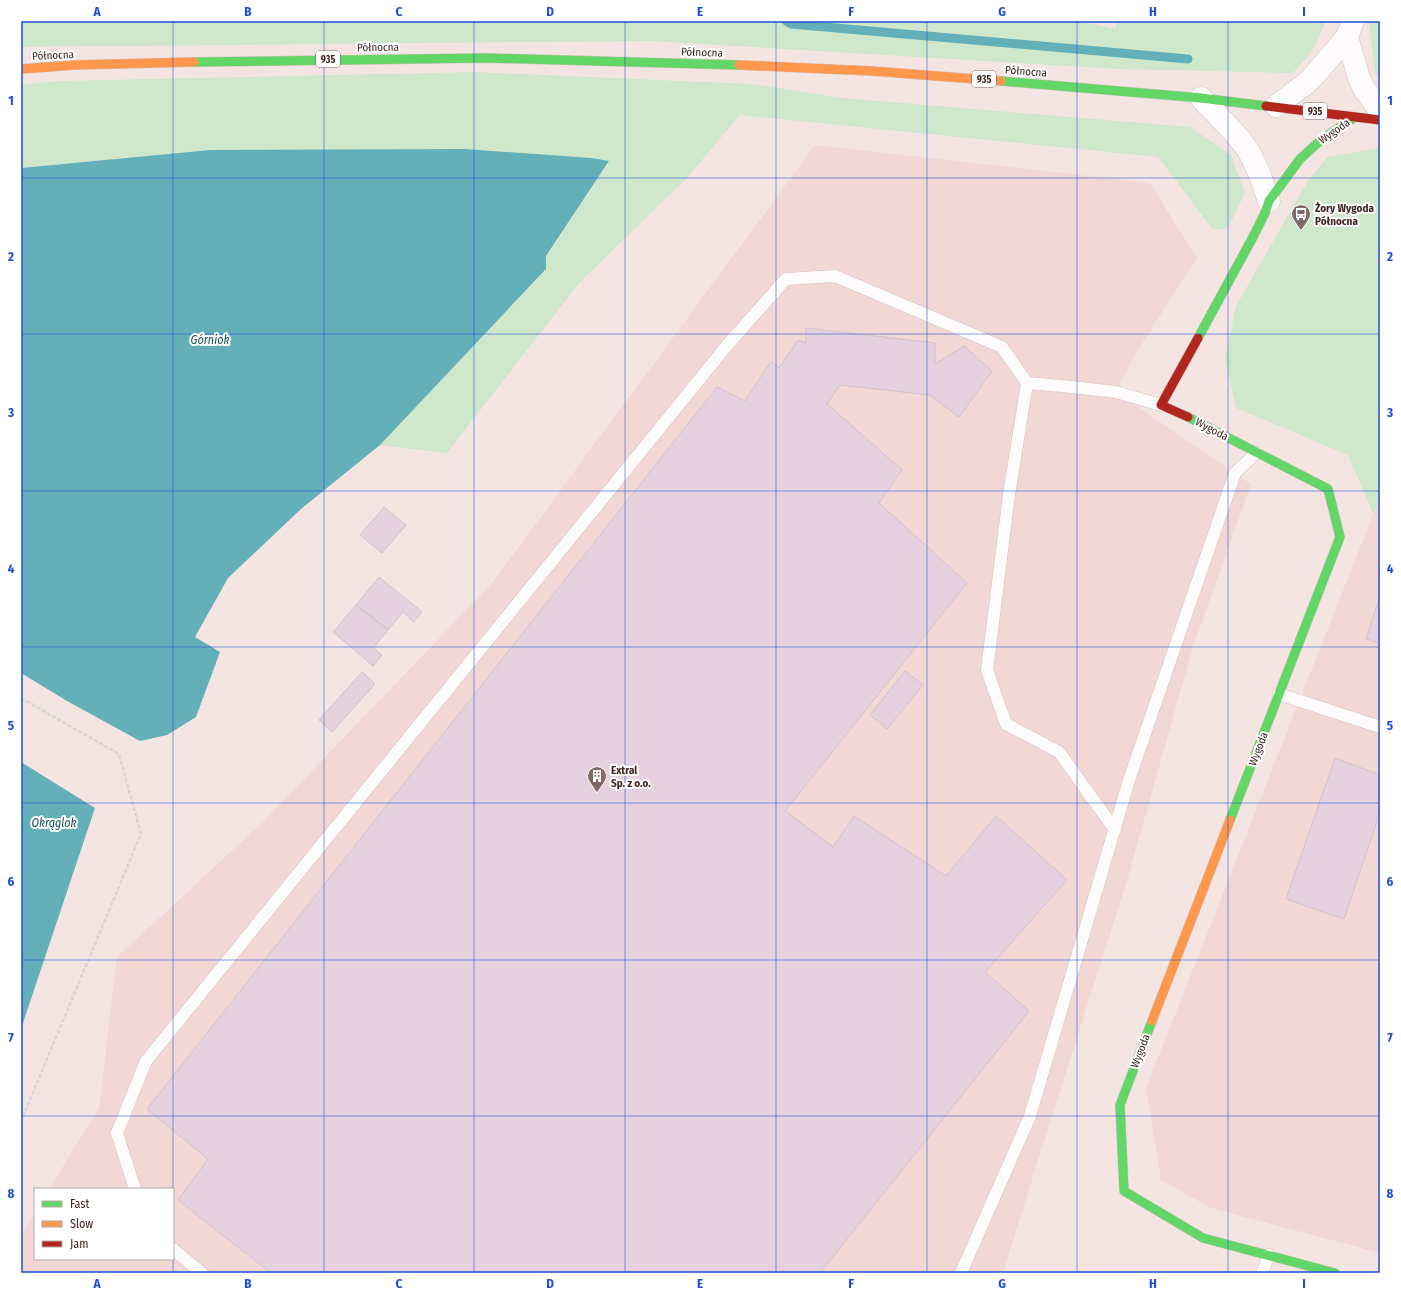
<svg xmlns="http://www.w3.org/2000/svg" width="1401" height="1294" viewBox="0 0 1401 1294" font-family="'Fira Sans Condensed',sans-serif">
  <rect width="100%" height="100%" fill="#f4e5e3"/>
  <path fill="#f1d8d5" d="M815,145L1150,183L1197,258L1136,353L1116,392L1251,484L1193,647L1126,884L1034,1173L1003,1273H21V1236L35,1213V1259H173V1189H49L99,1108L117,957L262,823L492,583Z
    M1380,497V1253L1211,1208L1161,1180L1146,1088Z"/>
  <path fill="#cfe8cb" d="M21,21H1080L1115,29L1117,21H1326L1313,50L1293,73L1118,69L651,41L21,47Z
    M1370,21H1380V77L1375,72L1369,24Z
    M476,72L753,84L842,98L1190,127L1231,155L1245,193L1228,228L1213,230L1158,157L740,115L685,180L580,282L447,453L380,445L546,270V257L609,162L592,158L465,149L210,150L21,168V85L58,81Z
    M1380,148V497L1373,514L1348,455L1236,408L1225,359L1236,306L1309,179L1328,157Z"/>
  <path fill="#64b0b9" d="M465,149L592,158L609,161L546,256V269L380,445L301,509L228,578L195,637L220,652L196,717L167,735L140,741L67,701L21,673V168L210,150Z
    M21,762L95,808L21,1029Z"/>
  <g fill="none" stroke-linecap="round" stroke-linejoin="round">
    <path stroke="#64b0b9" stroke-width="9" d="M786,21L791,24L1188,59"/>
  </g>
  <path fill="#e6d1de" stroke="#d1c2ca" d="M806,328L935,343V364L964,346L992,371L959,417L930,395L840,385L827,404L902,470L879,503L967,583L785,811L833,847L854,816L946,876L996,816L1067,880L985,972L1029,1011L820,1273H271L178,1200L208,1159L147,1109L717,387L745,401L771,361L779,368L798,340L806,343Z
    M384,507L406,525L382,553L360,535Z
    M379,577L422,612L414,622L403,612L388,630L356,605Z
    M1380,596V643L1366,639Z
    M356,605L388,630L373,648L382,655L373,666L333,632Z
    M905,671L923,685L887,729L870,715Z
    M362,672L375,684L332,732L319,720Z
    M1335,758L1380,775V812L1344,919L1286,899Z"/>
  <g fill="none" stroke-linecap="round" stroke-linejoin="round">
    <defs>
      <path id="lane" d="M1279,694L1380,727
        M1115,830L1059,752L1006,724L987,670L1009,495L1027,383L1062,386L1116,392L1161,405
        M135,1189L117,1133L146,1061L729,343L786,279L835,276L1002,347L1027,383
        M173,1249L202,1273
        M961,1273L1030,1116L1129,780L1235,473L1256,453
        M1262,1273L1269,1255"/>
      <path id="street" d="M1347,37L1359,78L1364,89L1380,111
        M1201,98C1217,115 1236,132 1249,152C1258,167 1263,184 1269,201
        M1276,106L1308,82L1318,71L1347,37L1353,21"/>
      <path id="fast" d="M194,62L486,58L739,65
        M1001,81L1201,98L1266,106
        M1198,338L1253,237L1265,213L1269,201L1300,159L1322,139L1355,117
        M1188,417L1328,489L1340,537L1230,820
        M1152,1021L1120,1105L1124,1191L1203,1238L1335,1273"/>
      <path id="slow" d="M739,65L872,71L1001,81
        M21,69L74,65L194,62
        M1152,1021L1230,820"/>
      <path id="jam" d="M1266,106L1380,120
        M1188,417L1161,405L1198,338"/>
    </defs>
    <use href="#lane" stroke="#d4c0bd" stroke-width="13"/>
    <use href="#street" stroke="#d4c0bd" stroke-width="23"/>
    <use href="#fast" stroke="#d4c0bd" stroke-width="10"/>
    <use href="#slow" stroke="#d4c0bd" stroke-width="10"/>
    <use href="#jam" stroke="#d4c0bd" stroke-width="10"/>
    <path stroke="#dad5d5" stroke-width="2.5" stroke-dasharray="4 2" stroke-linecap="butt" d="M21,698L119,754L141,834L21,1121"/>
    <use href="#lane" stroke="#fdfbfb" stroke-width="12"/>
    <use href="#street" stroke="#fdfbfb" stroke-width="22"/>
    <use href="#fast" stroke="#63d668" stroke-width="9"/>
    <use href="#slow" stroke="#ff974d" stroke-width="9"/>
    <use href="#jam" stroke="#b3261e" stroke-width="9"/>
  </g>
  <path fill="none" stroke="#1d4ed8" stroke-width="1" stroke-opacity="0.55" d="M173,21V1189M324,21V1273M474,21V1273M625,21V1273M776,21V1273M927,21V1273M1077,21V1273M1228,21V1273M21,178H1380M21,334H1380M21,491H1380M21,647H1380M21,803H1380M21,960H1380M21,1116H1380M173,1259V1273"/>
  <defs>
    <symbol id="bus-pin" viewBox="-11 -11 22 30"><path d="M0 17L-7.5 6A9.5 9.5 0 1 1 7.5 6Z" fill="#806966" stroke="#fff"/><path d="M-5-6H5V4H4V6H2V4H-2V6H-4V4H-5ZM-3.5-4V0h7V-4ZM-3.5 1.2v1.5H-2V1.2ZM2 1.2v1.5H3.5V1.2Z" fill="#fff"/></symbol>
    <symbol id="building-pin" viewBox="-11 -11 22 30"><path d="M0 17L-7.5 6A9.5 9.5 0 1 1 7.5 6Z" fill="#806966" stroke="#fff"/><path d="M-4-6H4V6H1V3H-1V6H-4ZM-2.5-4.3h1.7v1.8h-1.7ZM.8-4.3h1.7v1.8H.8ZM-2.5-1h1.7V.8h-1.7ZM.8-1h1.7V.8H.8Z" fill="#fff"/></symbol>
  </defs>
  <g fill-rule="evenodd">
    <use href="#bus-pin" x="1290" y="203" width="22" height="30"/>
    <use href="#building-pin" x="586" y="765" width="22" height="30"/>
  </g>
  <g text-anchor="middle" stroke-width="4" stroke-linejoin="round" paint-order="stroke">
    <g fill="#fff" stroke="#7a6765" stroke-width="1">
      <rect x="316" y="51" width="24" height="16" rx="3"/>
      <rect x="972" y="71" width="24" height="16" rx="3"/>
      <rect x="1303" y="103" width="24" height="16" rx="3"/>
    </g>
    <g font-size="10" font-weight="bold" fill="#412623">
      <text x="328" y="63">935</text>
      <text x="984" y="83">935</text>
      <text x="1315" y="115">935</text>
    </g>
    <g font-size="11" fill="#412623" stroke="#fff">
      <text transform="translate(378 47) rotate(-1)" y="4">Północna</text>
      <text transform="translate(702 52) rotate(2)" y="4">Północna</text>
      <text transform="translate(53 55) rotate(-3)" y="4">Północna</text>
      <text transform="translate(1026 71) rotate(5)" y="4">Północna</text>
      <text transform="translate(1334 131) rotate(-35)" y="4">Wygoda</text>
      <text transform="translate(1212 429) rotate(28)" y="4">Wygoda</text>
      <text transform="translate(1258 749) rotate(-69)" y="4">Wygoda</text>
      <text transform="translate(1140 1051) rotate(-69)" y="4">Wygoda</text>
    </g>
    <g font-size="11" font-weight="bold" fill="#412623" stroke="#fff" text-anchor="start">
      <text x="1315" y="212">Żory Wygoda<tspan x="1315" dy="13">Północna</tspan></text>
      <text x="611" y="774">Extral<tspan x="611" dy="13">Sp. z o.o.</tspan></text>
    </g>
    <g font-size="12" font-style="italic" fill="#145259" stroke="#fff">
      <text x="210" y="344">Górniok</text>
      <text x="54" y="827">Okrąglok</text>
    </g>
  </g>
  <rect width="1401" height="1294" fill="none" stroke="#ffffff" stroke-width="44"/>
  <rect x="34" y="1188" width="140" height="72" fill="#ffffff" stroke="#b3a8a7"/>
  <rect x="42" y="1201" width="20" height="6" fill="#63d668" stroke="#b3a8a7"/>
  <text x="70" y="1208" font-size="12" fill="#412623">Fast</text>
  <rect x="42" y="1221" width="20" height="6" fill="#ff974d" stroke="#b3a8a7"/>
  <text x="70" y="1228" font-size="12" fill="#412623">Slow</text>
  <rect x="42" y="1241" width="20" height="6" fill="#b3261e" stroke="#b3a8a7"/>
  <text x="70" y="1248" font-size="12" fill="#412623">Jam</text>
  <rect x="22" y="22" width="1357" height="1250" fill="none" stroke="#1d4ed8" stroke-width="1.5"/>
  <g font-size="13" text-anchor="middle" font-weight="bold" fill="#1d4ed8">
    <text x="97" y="16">A</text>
    <text x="248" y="16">B</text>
    <text x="399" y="16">C</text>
    <text x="550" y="16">D</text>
    <text x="700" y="16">E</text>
    <text x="851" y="16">F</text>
    <text x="1002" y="16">G</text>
    <text x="1153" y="16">H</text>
    <text x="1304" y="16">I</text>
    <text x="11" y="105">1</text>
    <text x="1390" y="105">1</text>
    <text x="11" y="261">2</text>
    <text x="1390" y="261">2</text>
    <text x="11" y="417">3</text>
    <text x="1390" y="417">3</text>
    <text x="11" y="573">4</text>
    <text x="1390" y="573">4</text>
    <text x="11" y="730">5</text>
    <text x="1390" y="730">5</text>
    <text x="11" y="886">6</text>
    <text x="1390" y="886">6</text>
    <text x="11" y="1042">7</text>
    <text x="1390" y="1042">7</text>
    <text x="11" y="1198">8</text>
    <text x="1390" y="1198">8</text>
    <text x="97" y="1288">A</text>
    <text x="248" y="1288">B</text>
    <text x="399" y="1288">C</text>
    <text x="550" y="1288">D</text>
    <text x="700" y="1288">E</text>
    <text x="851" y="1288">F</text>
    <text x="1002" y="1288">G</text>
    <text x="1153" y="1288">H</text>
    <text x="1304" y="1288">I</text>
  </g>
</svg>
